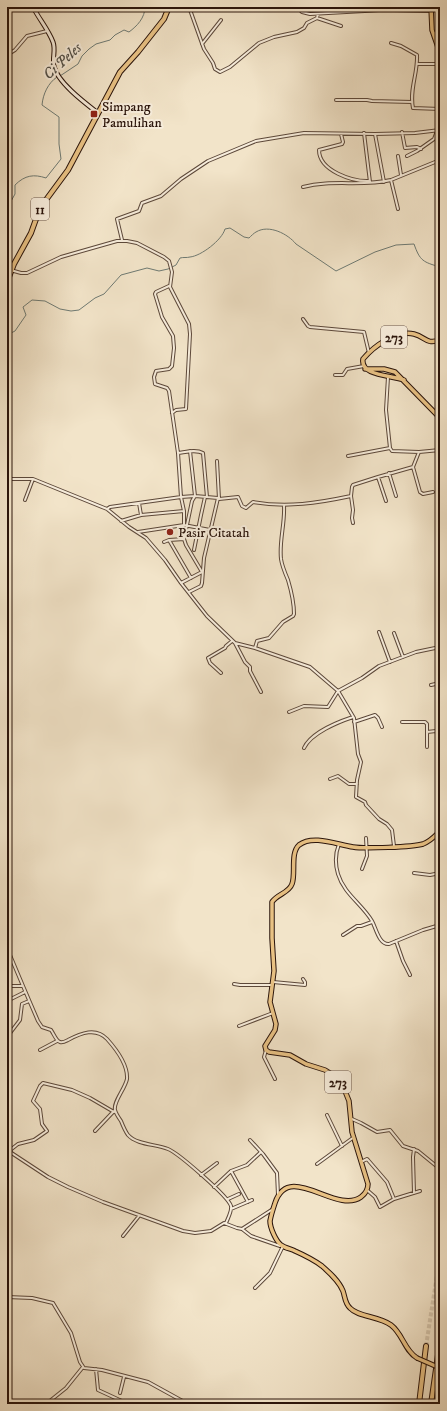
<svg xmlns="http://www.w3.org/2000/svg" width="447" height="1411" viewBox="0 0 447 1411" font-family="'IM FELL DW Pica',serif">
  <rect width="100%" height="100%" fill="#f2e4c9"/>
  <filter id="stains"><feTurbulence type="fractalNoise" baseFrequency=".005" numOctaves="4"/><feColorMatrix values="0 0 0 0 .2 0 0 0 0 .09 0 0 0 0 .02 0 0 0 .5 -.17"/></filter>
  <radialGradient id="worn" r=".72"><stop offset=".6" stop-color="#630" stop-opacity="0"/><stop offset="1" stop-color="#630" stop-opacity=".3"/></radialGradient>
  <g fill="none" stroke-linecap="round" stroke-linejoin="round">
    <path stroke="#6e7a73" stroke-width="1" d="M60,76L78,64L82,56L89,49L96,44L110,40L115,35L124,30L129,32C137,26 145,18 145,7
      M7,239L11,223L7,210L10,203L15,194V185C25,175 34,174 46,178L61,159L59,144V117L42,105C43,94 48,83 57,77
      M9,334L15,331L26,315L23,307L32,300L45,301L60,309L71,311L79,310L95,298L104,294L121,275L147,268L159,271L168,269L176,265L180,258C184,257 186,258 190,257C201,256 222,240 225,229L230,228L244,237L249,238C251,236 254,233 256,232C269,224 288,234 296,244L336,271L375,252L396,245L414,244C420,261 423,262 440,267"/>
    <path stroke="#d4c5ac" stroke-width="4" stroke-dasharray="4 2" stroke-linecap="butt" d="M426,1346L440,1256"/>
    <defs>
      <path id="street" d="M189,7L204,49L213,63L215,69L220,72L230,67L259,43L274,37L297,32L304,28L307,23L317,18L318,14
        M297,7L302,12L310,14L383,10L430,11
        M317,18L341,26
        M433,34L440,32
        M391,43L401,46L417,55C418,73 409,90 413,108L440,109
        M202,44L221,20
        M7,55L15,50L27,36L47,31
        M417,64H440
        M336,100H367L372,101L412,102
        M402,132L405,148L417,147L421,149
        M364,133L370,182
        M341,134L343,142L342,144L319,150C319,171 353,182 370,181
        M375,134L384,182
        M398,156L401,175
        M407,156L417,151L434,139L437,131
        M391,180L398,209
        M303,187C332,179 362,187 391,180L440,160
        M122,240L117,219L139,211L142,203L161,196L181,179L208,161L256,141L304,133L375,134L415,133L440,130
        M7,269L21,273H27L61,257L117,241H127L137,243L164,257L169,261L172,272L170,287L189,324L190,334L186,409L176,410L172,413
        M169,286L156,292L155,294L162,317L173,336L174,348L172,366L169,369L156,371L154,377L155,384L167,388L169,391L178,453
        M303,319L308,326L310,327L364,332L369,353
        M335,375H343L347,369L364,366
        M388,377L386,410L390,448
        M190,451L195,496L181,497L178,453C186,452 196,449 203,453L207,497
        M348,456L390,448L392,451L419,452
        M413,467L420,492L423,494L433,492
        M389,473L396,496
        M378,477L386,501
        M7,479H33L107,509L129,527L146,538L165,560L181,583L207,616L235,643L255,648L310,667L338,691L354,718L358,754L361,762L357,780L356,797L365,802L366,805L379,819L387,824L392,830L394,846
        M351,496L353,510L352,518L353,523
        M219,499L238,497L242,506L246,508L253,502C287,508 318,503 351,496L352,487L353,485L378,477L413,467L419,452L440,450
        M25,500L33,479
        M139,503L141,515
        M107,509L110,507L181,497L184,511L141,515L121,521
        M184,511V525
        M138,532L184,525L210,530
        M184,539L192,501L195,496L218,498
        M169,540L191,578
        M164,542L169,540L184,539L186,545L202,572L181,583
        M194,550L201,515L205,497
        M189,592L201,586L202,583L204,558L218,498L219,499L217,461
        M440,624V626
        M379,632L390,662
        M394,633L403,657
        M235,643L245,662L250,667V671L261,692
        M255,648L257,641L269,638L283,622L293,616L294,614C294,603 291,590 288,580C285,573 282,566 281,559C279,541 285,524 284,506
        M221,673L210,663L208,658L225,648L226,646L232,641
        M431,685L440,683
        M289,712L304,706L328,707L338,691L362,678L379,666L416,652L440,647
        M354,722L375,715L378,718L382,727
        M402,722H425L427,724V732L436,731L438,735H440
        M427,732V747
        M304,748C311,733 338,722 353,717
        M330,779L338,776L349,784H357
        M339,844C335,854 335,864 338,874C344,894 362,904 372,921C376,928 379,945 389,944L423,930L440,925
        M362,869L367,856L366,838
        M414,873L430,875L440,873
        M343,935L357,926H361L372,922
        M396,941L403,961L410,975
        M7,948L23,986
        M273,982L305,985V982L303,979
        M234,984L240,985H271
        M7,986H23L38,1021L42,1027L51,1030C54,1034 56,1041 60,1042C63,1043 66,1041 68,1040C81,1033 96,1027 107,1039C116,1049 128,1065 127,1079C125,1089 113,1102 115,1110C116,1114 119,1118 121,1121C123,1126 125,1131 128,1135C137,1145 156,1144 168,1149C178,1153 228,1196 231,1206C232,1211 228,1218 226,1223
        M7,1001L25,992
        M239,1026L273,1013
        M7,1037L20,1020L22,1004L29,1001
        M40,1050L57,1041
        M266,1050L264,1057L275,1079
        M327,1115L342,1146
        M352,1119L361,1123L377,1132L390,1130L403,1146L418,1151L440,1169
        M95,1131L114,1111
        M250,1140L263,1154L277,1173L278,1195
        M7,1150L48,1177L68,1187L103,1202L183,1231L195,1233L211,1231L224,1223L237,1228L242,1229L273,1209
        M9,1151L18,1144L34,1140L47,1131L42,1124L40,1109L33,1101L40,1086L43,1083L72,1090L90,1098L114,1112
        M361,1162L367,1159L368,1160L387,1182L394,1199L420,1191
        M317,1164L354,1137
        M231,1171L248,1202
        M201,1175L217,1163
        M214,1187L231,1171L247,1165L261,1152
        M367,1190L375,1197L380,1207L394,1199
        M414,1193L413,1157L414,1149
        M228,1199L239,1194
        M231,1209L252,1200
        M242,1229L251,1236L280,1246
        M123,1236L139,1216
        M255,1288L270,1273L283,1246
        M7,1297L32,1298L53,1303L71,1333L80,1362L84,1368L102,1370L148,1382L188,1404
        M96,1369L98,1390L124,1402
        M120,1393L124,1377
        M46,1404L66,1388L83,1367"/>
      <path id="secondary" d="M33,7C39,19 48,29 53,42C56,50 52,58 54,66C57,82 85,103 98,113"/>
      <path id="primary" d="M431,7L432,30L440,53
        M365,369H384L395,372L440,418
        M404,380C391,375 360,376 363,359C374,346 396,330 414,334C426,337 426,345 440,340
        M417,1358C404,1350 403,1334 391,1325C379,1316 358,1317 350,1308C345,1304 345,1297 343,1291C339,1281 330,1273 322,1266C314,1260 304,1255 295,1251C291,1249 285,1248 281,1245C276,1241 270,1228 270,1221C271,1215 273,1209 275,1203C289,1161 336,1215 361,1197C365,1194 368,1190 368,1184L352,1132L349,1101L345,1091L339,1082L333,1075L325,1070L306,1064L290,1055L269,1052L266,1050L265,1046L275,1030L276,1024L270,1002L274,971L272,938V902C277,894 289,893 292,884C296,874 290,853 299,845C313,834 338,845 353,847C364,849 413,847 423,844C431,841 435,836 440,831"/>
      <path id="highway" d="M7,314L9,277L14,264L31,233L40,208L68,170L120,72L138,52L164,19L169,7
        M7,315V336
        M419,1404L426,1346
        M431,1404L439,1348"/>
    </defs>
    <use href="#street" stroke="#5c483a" stroke-width="4"/>
    <use href="#secondary" stroke="#2a140b" stroke-width="5"/>
    <use href="#primary" stroke="#2a140b" stroke-width="5.5"/>
    <use href="#highway" stroke="#2a140b" stroke-width="6"/>
    <use href="#street" stroke="#f7eddc" stroke-width="2"/>
    <use href="#secondary" stroke="#f7eddc" stroke-width="3"/>
    <use href="#primary" stroke="#e9c284" stroke-width="3.5"/>
    <use href="#highway" stroke="#e9c284" stroke-width="4"/>
    <defs>
      <path id="primary-bridge" d="M417,1358L440,1368"/>
    </defs>
    <use href="#primary-bridge" stroke="#2a140b" stroke-width="5.5" stroke-linecap="butt"/>
    <use href="#primary-bridge" stroke="#e9c284" stroke-width="3.5"/>
  </g>
  <g fill="#8f2418" stroke="#f7eddc" stroke-width="1.5">
    <rect x="90" y="110" width="8" height="8" rx="2"/>
    <circle cx="170" cy="532" r="4"/>
  </g>
  <g text-anchor="middle" stroke-width="4" stroke-linejoin="round" paint-order="stroke">
    <g fill="#f7eddc" stroke="#68554a" stroke-width="1">
      <rect x="31" y="198" width="18" height="22" rx="3"/>
      <rect x="381" y="326" width="26" height="22" rx="3"/>
      <rect x="325" y="1071" width="26" height="22" rx="3"/>
    </g>
    <g font-size="13" font-weight="bold" fill="#2a140b">
      <text x="40" y="214">11</text>
      <text x="394" y="342">273</text>
      <text x="338" y="1087">273</text>
    </g>
    <g font-size="14" fill="#2a140b" stroke="#f7eddc" text-anchor="start">
      <text x="102" y="111">Simpang<tspan x="102" dy="16">Pamulihan</tspan></text>
      <text x="178" y="537">Pasir Citatah</text>
    </g>
    <g font-size="15" font-style="italic" fill="#525048" stroke="#f7eddc">
      <text transform="translate(62 61) rotate(-43)" y="5">Ci Peles</text>
    </g>
  </g>
  <rect width="447" height="1411" fill="none" stroke="#f2e4c9" stroke-width="24"/>
  <rect x="8" y="8" width="431" height="1395" fill="none" stroke="#2a140b" stroke-width="2"/>
  <rect x="12" y="12" width="423" height="1387" fill="none" stroke="#2a140b"/>
  <rect width="100%" height="100%" filter="url(#stains)"/>
  <rect width="100%" height="100%" fill="url(#worn)"/>
</svg>
